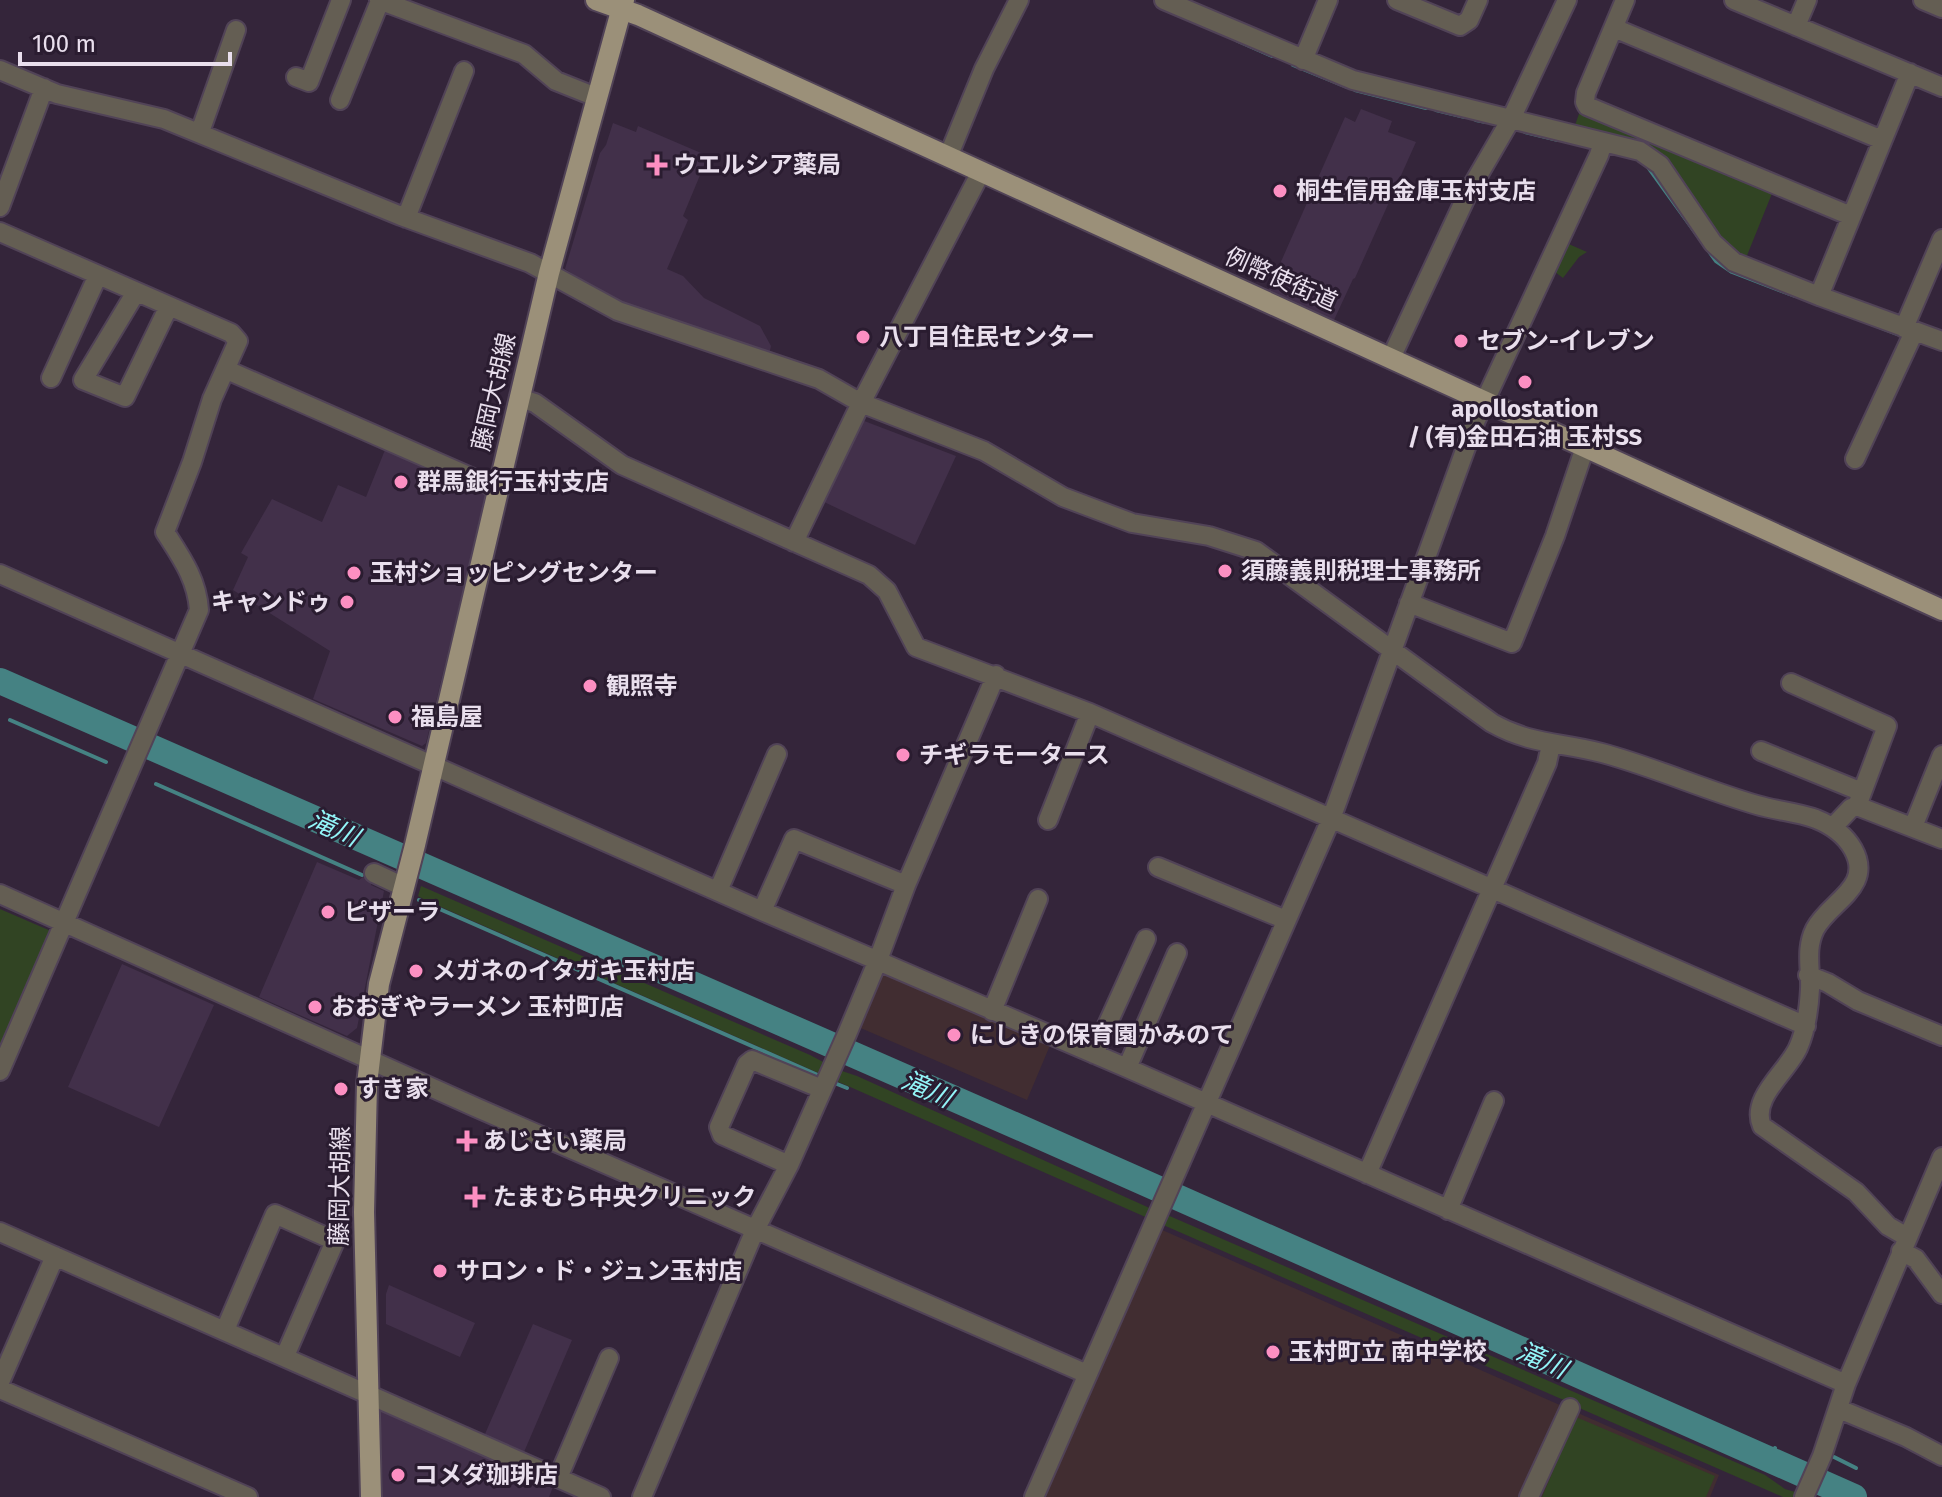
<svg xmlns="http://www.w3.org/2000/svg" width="1942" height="1497" viewBox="0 0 1942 1497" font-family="'Fira Sans','Noto Sans JP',sans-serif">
  <rect width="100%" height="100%" fill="#34253a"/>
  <path fill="#42304a" d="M1361,109L1392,121L1388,132L1416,142L1355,278L1353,279L1334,320L1268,291L1345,117L1355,122Z
    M613,123L636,132L638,126L708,156L683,216L688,220L667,269L683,276L704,298L760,326L771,346L769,355L679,325L606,296L565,269L600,153L606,145Z
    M859,419L956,456L915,545L822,501Z
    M387,445L484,489L486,494L426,743L422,746L313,699L330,651L233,590L248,557L241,553L272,499L322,522L338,485L366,497Z
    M317,862L359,880L363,877L372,881L371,885L384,891L357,1028L347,1036L259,997Z
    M122,964L214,1005L159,1127L68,1087Z
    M389,1285L475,1323L460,1357L386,1324V1294Z
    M533,1324L572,1340L518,1466L555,1482L549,1497H383L380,1406L478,1450Z"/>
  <path fill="#412d31" d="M880,970L1051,1043L1027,1100L856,1026Z
    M1160,1229L1719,1475L1710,1497H1044Z"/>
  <path fill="#314423" d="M1580,111L1773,191L1746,258L1717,234L1659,153L1645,145L1574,128Z
    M1564,242L1587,252L1579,257L1563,278L1551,269Z
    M421,886L810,1055L827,1064L823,1075L425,900L418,896Z
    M0,909L51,931L0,1050Z
    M836,1069L857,1076L1154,1210L1150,1219L832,1079Z
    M1165,1214L1765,1475L1785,1489L1795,1492L1793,1497H1783L1577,1407L1578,1403L1568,1399L1566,1401L1161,1224Z
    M1576,1417L1715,1476L1706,1497H1542Z"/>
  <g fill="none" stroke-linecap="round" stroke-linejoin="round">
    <path stroke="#458283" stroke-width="4" d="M1238,41L1272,56
      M1293,65L1347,87
      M1355,90L1426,108
      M1436,110L1465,117
      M1476,120L1486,122
      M1525,132L1558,140
      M1648,167L1716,261L1732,272L1795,296
      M1871,324L1897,334
      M10,720L106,762
      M156,784L362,875
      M419,900L820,1076
      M832,1082L847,1088
      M1834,1457L1856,1468
      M1769,1460L1775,1448"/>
    <path stroke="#458283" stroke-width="26" d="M0,681L1021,1128L1854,1497"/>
    <defs>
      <path id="minor" d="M379,0L524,54L556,81L596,97
        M1164,0L1353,80L1640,151L1660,165L1713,243L1734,262L1819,296L1942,341
        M1397,0L1460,26L1469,20L1478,0
        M1625,0L1586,93L1585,102L1587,106L1851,216
        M1734,0L1942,87
        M1923,0L1942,8
        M1796,26L1807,0
        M1614,28L1882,140
        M1303,60L1328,0
        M0,70L57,94L164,119L401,216L530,263L618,311L819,379L861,403L984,451L1063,497L1132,523L1209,536L1256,551L1492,723C1531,745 1561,742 1602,753C1654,767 1705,790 1757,805C1777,811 1797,812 1816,819C1831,825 1845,835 1853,849C1874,887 1830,901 1815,929C1805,949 1811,968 1810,989C1809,1008 1806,1030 1798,1048C1787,1072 1750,1098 1762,1126L1856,1192L1888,1226L1907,1237
        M296,77L309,82L341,0
        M340,100L380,1
        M200,132L236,30
        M948,157L984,69L1019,0
        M0,207L44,88
        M406,218L464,71
        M0,232L231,333L238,341L212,399L192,462L165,532C181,557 197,579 199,610L0,1071
        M136,292L83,380L125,397L169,306
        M1819,296L1910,73
        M1904,328L1942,239
        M1391,358L1468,193L1511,119L1567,0
        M227,370L498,489
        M51,378L98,275
        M519,398L535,403L622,465L869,575L887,591L916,647L1090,713L1806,1026
        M1855,459L1914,332
        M794,542L861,403L981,172
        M0,574L762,911L1127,1068L1846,1384
        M1409,603L1512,643L1555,536L1582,456L1588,448
        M1791,683L1887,726L1857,806
        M1761,751L1862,792
        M1048,820L1090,713
        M1833,827L1851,808L1857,806L1942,839
        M1913,827L1942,755
        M1158,867L1286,920
        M374,873L404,887
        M718,891L777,754
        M0,894L475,1107L1087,1374
        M762,911L794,839L906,885
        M1808,975L1828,983L1858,1001L1942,1036
        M992,1011L1038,899
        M1094,1054L1146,939
        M1127,1068L1177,953
        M789,1165L722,1135L719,1127L747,1064L752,1060L822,1089
        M1367,1174L1547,763L1551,745
        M1448,1210L1494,1101
        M0,1232L601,1497
        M1901,1251L1916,1259L1942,1294
        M225,1330L275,1214L335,1241L285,1356
        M0,1382L55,1256
        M0,1389L248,1497
        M1839,1409L1906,1437L1942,1456
        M558,1478L609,1358
        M642,1497L755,1230L789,1165L847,1034L878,960L906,885L996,675
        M1034,1497L1331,819L1476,420L1599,155L1603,142
        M1529,1497L1570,1408
        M1804,1497L1822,1456L1846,1384L1942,1157"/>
      <path id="major" d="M596,0L638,15L1942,610
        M371,1497L364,1212L367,1084L379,984L415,845L549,273L624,0"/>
    </defs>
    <use href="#minor" stroke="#514357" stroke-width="22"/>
    <use href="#major" stroke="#514357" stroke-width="24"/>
    <use href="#minor" stroke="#645e53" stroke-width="18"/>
    <use href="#major" stroke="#9b9079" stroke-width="20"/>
  </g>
  <g fill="#fc8fc2" stroke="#2a1c30" stroke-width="3">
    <path d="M653 153h8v8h8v8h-8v8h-8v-8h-8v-8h8z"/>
    <circle cx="1280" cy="191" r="8"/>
    <circle cx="863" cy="337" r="8"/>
    <circle cx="1461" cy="341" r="8"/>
    <circle cx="1525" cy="382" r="8"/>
    <circle cx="401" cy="482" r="8"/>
    <circle cx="1225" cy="571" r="8"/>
    <circle cx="354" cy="573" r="8"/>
    <circle cx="347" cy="602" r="8"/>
    <circle cx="590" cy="686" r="8"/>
    <circle cx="395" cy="717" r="8"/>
    <circle cx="903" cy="755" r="8"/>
    <circle cx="328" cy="912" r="8"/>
    <circle cx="416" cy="971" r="8"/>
    <circle cx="315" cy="1007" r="8"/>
    <circle cx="954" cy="1035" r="8"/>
    <circle cx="341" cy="1089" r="8"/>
    <path d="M463 1129h8v8h8v8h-8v8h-8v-8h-8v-8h8z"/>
    <path d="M471 1185h8v8h8v8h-8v8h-8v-8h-8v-8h8z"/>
    <circle cx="440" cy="1271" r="8"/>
    <circle cx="1273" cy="1352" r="8"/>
    <circle cx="398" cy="1475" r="8"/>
  </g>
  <g text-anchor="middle" stroke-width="6" stroke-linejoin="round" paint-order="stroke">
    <g font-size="24" font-weight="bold" fill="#e9dfed" stroke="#2a1c30" text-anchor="start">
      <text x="673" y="173">ウエルシア薬局</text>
      <text x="1296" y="199">桐生信用金庫玉村支店</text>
      <text x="879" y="345">八丁目住民センター</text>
      <text x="1477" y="349">セブン-イレブン</text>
      <text x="1525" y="417" text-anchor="middle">apollostation<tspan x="1525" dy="28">/ (有)金田石油 玉村SS</tspan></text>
      <text x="417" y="490">群馬銀行玉村支店</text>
      <text x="1241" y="579">須藤義則税理士事務所</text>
      <text x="370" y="581">玉村ショッピングセンター</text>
      <text x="331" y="610" text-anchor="end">キャンドゥ</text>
      <text x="606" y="694">観照寺</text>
      <text x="411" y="725">福島屋</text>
      <text x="919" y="763">チギラモータース</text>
      <text x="344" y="920">ピザーラ</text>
      <text x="432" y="979">メガネのイタガキ玉村店</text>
      <text x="331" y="1015">おおぎやラーメン 玉村町店</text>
      <text x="970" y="1043">にしきの保育園かみのて</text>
      <text x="357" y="1097">すき家</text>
      <text x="483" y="1149">あじさい薬局</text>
      <text x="493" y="1205">たまむら中央クリニック</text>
      <text x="456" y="1279">サロン・ド・ジュン玉村店</text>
      <text x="1289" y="1360">玉村町立 南中学校</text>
      <text x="414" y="1483">コメダ珈琲店</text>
    </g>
    <g font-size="24" fill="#e9dfed" stroke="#2a1c30">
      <text transform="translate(1281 279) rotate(24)" y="8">例幣使街道</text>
      <text transform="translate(494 392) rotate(-77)" y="8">藤岡大胡線</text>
      <text transform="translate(340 1186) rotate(-89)" y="8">藤岡大胡線</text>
    </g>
    <g font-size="26" font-style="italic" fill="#92f4f7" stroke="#2a1c30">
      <text transform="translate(334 828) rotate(24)" y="9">滝川</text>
      <text transform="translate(927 1089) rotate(24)" y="9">滝川</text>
      <text transform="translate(1542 1360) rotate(24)" y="9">滝川</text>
    </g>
  </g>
  <path d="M20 52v12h210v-12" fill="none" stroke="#e9dfed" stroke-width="4"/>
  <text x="32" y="52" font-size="24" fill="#e9dfed" stroke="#2a1c30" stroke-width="6" paint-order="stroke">100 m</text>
</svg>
